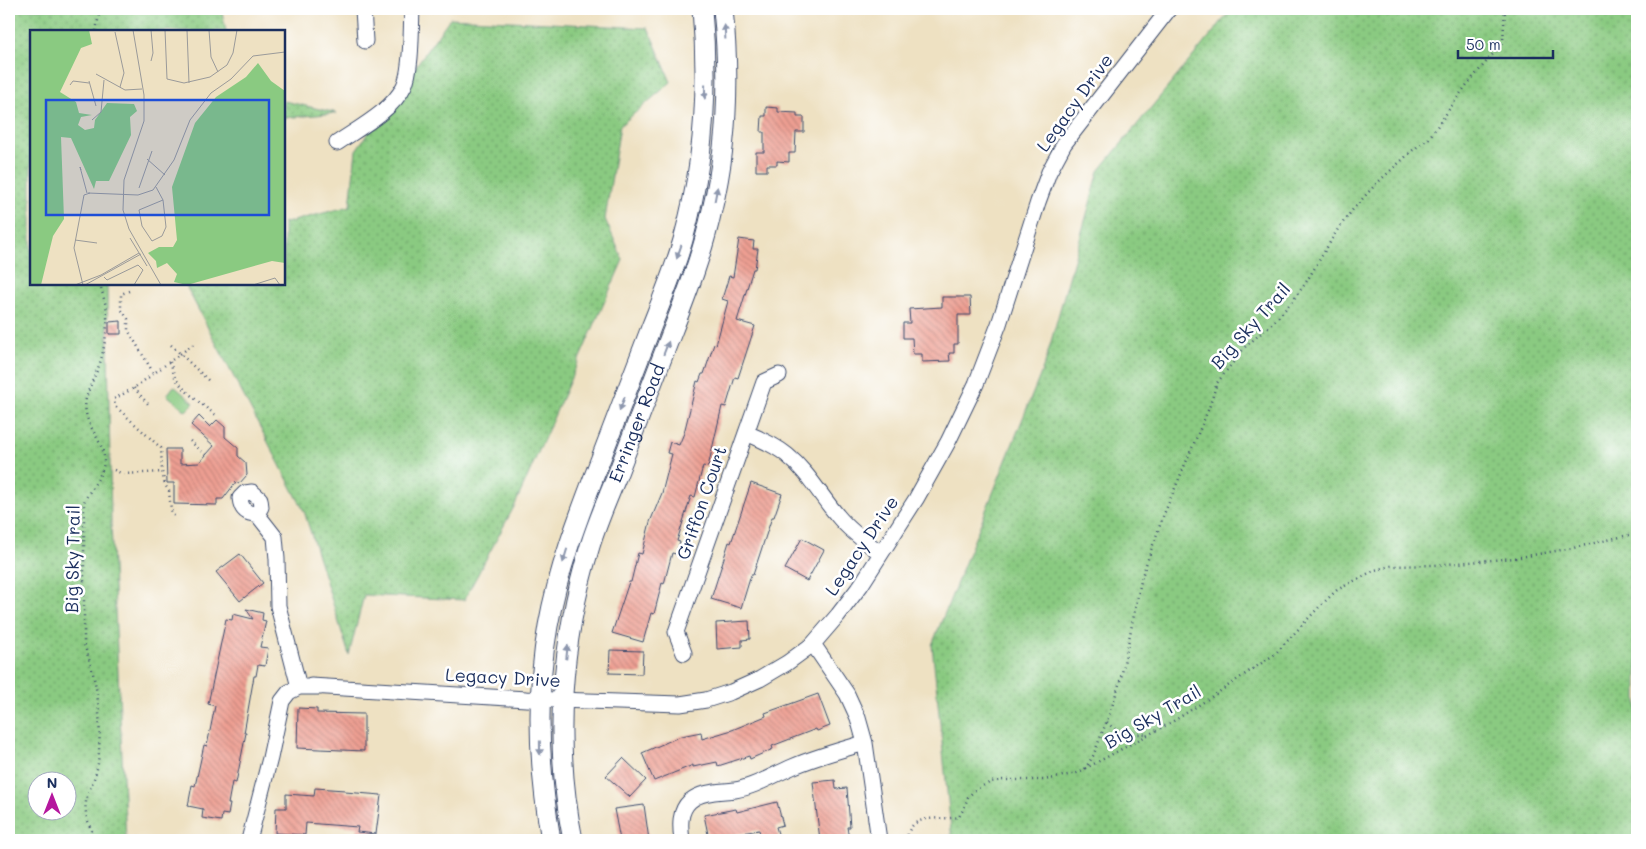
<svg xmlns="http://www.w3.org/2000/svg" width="1646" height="849" viewBox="0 0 1646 849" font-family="Mali,sans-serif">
  <defs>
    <pattern id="grass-dots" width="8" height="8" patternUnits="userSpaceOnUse" patternTransform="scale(1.25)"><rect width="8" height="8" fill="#8aca81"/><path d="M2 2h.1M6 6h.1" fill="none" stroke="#70a46d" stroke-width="1.8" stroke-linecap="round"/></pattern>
    <pattern id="building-back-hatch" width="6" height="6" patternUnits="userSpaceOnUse" patternTransform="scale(1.25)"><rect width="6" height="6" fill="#ee9f92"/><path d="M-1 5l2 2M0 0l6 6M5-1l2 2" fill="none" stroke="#c0827a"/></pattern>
  </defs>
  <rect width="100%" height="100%" fill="#fff"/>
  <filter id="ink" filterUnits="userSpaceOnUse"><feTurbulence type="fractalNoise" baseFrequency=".02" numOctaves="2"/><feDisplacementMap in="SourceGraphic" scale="10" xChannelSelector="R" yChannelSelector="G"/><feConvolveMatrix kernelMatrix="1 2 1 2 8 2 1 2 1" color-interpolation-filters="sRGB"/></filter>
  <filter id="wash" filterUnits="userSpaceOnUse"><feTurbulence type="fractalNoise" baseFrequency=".0096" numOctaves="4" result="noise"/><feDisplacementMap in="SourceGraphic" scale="20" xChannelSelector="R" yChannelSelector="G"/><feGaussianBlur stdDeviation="1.12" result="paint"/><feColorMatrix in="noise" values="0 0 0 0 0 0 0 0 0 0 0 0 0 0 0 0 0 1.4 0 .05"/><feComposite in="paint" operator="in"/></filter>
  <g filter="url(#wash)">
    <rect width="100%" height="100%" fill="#eee1c2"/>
    <path fill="url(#grass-dots)" stroke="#527c70" fill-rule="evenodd" d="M9,9H212L222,12L226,31H31V284H107L111,524L126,840H9ZM38,782H68V812H38Z
      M1232,9H1637V840H952L932,645L1045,363L1099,171Z
      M450,18L648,28L671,82L620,126L605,219L623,260L515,505L464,600L364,595L349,655L304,511L185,284H284V222L286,223L350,206L356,150Z
      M284,101L337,113L284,118Z"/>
    <path fill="#8aca81" stroke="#527c70" d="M174,386L194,403L186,411L167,395Z"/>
    <g id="blocks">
      <path fill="url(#building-back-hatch)" d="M766,107L778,108V112L797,113V117H804V132H796L795,153H789V162L777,161V165H767V171H756V152H764V132H761L762,116H766Z
        M739,239L754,241L753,249H758L755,269H753L737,321L755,326L738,378L735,377L726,407L722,406L708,467L703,466L695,497L691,496L677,541L680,542L676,554L672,553L664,584L662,583L654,614L651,613L643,642L612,633L629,582H631L638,553L642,554L650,522L662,493L672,454L667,453L670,442L679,445L684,433L697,381L699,382L702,374H704L714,344L716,345L728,301L722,299L729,276L733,277Z
        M942,297H970L971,315H958V344H954V353H949L950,361L922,362V354H913L912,338H903V323H910L909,309L942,307Z
        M121,321V334H109V322Z
        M199,416L210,427L217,420L225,427V437L238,448V456L246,463L247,475L239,484L236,482L223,499H217V505L174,504V483H167L166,449H180V464L199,463L214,446L191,425Z
        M751,483L782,494L774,517H772L753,575H751L741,608L711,599L729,542L731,543Z
        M802,538L824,550L807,581L785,569Z
        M240,554L263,583L240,601L216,572Z
        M246,609L263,613L262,620L266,621L260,647L268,648L265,666L258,665L256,676H254L244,733H246L236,783L232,782L228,804H230L228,815L222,814L221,821L202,818L203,809L188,806L192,785L195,786L204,745L207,746L215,706L208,704L226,619L232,620L233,614L253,619Z
        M749,621L750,639L742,640V647L717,649L716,623Z
        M610,650L643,651L642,674L609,673Z
        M818,694L830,726L817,731L816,729L772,746L773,749L750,759L749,756L718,766L717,762L693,767V765L654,781L642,753L681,736L701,732L702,739L732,730L766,716L765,713Z
        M298,708L317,709V713L364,714V751L297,748Z
        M623,758L646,780L630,797L606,776Z
        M835,780L836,789L847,788L850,827H847L849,839L820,840L813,782Z
        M315,788L345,790V792L381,795L376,834L357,832L358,827L306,823L305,835L275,833L276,808H286V794L314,796Z
        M777,802L783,825L776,827L779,837L762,840L759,830L709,839L704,815L736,809L737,812Z
        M644,805L649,840H620L614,809Z"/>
    </g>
  </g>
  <g filter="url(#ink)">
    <use href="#blocks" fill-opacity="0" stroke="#3b4a6d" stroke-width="1"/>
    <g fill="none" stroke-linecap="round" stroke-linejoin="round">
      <defs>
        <path id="minor" d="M363,9L365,41
          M337,143C359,128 393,110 404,86C412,70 411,28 412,9
          M746,433C761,439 775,445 787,455C808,472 820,495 837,515C849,530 865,542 881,553
          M257,514C246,514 241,509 240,498L245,493L252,492L260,499L261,507L257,514L275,537L277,559L278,606L299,687
          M813,644L847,694L858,718L865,743L879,840
          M684,653L676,632L764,382L779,375
          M311,686L526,699L680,704L706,700L731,692L760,679L787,663L813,644L838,615L861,585L916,499L948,442L976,384L999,324L1038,202L1049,172L1064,144L1169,9
          M249,840L270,758L282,701L289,692L299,687H321
          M682,840C680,826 679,811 690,801C702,791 720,792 735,790C755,787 773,775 792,767C815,757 840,750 865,743"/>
        <g id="major">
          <path d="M551,840C539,770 535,697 548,626C558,570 578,518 598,466C616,419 634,372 652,325C663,297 675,268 683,240C704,165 709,86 702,9"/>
          <path id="s1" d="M573,840C553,743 561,641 590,546C597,523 607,500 616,478C633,434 650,389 667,345C684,301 702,257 712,210C728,144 730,76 723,9"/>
        </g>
      </defs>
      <use href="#minor" stroke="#3b4a6d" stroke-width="17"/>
      <use href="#major" stroke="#3b4a6d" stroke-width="21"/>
      <path stroke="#3b4a6d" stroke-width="2.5" stroke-dasharray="1 4" stroke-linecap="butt" d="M96,31L100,9
        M129,291L121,294V309L128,319V330L154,374
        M171,345L210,382
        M170,362C172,366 173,373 175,377C182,390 205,407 217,416
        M134,388L149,405
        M190,441L206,455
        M114,470L123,474L162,472
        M174,516L171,510L169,491L165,485L162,472L161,448L115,406L114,399L134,388L195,343
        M1107,722C1117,734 1130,734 1145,734
        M1085,769L1093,756L1110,713L1121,678L1142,576L1164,514L1209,408L1217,383L1245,347L1273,323L1290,304L1305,284L1338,229L1354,208L1376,184L1413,150L1429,138L1465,87L1498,48L1503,41L1505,9
        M97,840C87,823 81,808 90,789C93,781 97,772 98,763C102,723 99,683 84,645V502C90,489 103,476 104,461C105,439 81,425 86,399C89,386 97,373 101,360C105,344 109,322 106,306C104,299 102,291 100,284
        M907,840C909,811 941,821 959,817L964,808L968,797L976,789L991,782L1003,780H1045L1077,773L1172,722L1213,696L1275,654L1321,605L1337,590L1375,570L1391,566L1435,565L1515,558L1573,548L1637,533"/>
      <use href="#minor" stroke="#fff" stroke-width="15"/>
      <use href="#major" stroke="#fff" stroke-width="19"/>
    </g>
    <defs><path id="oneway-solid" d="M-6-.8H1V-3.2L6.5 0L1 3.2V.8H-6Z" transform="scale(1.25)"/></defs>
    <g fill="#8d97ae">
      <use href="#oneway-solid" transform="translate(725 32) rotate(-93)"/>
      <use href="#oneway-solid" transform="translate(705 92) rotate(91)"/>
      <use href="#oneway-solid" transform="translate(716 194) rotate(-79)"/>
      <use href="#oneway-solid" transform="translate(679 252) rotate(109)"/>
      <use href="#oneway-solid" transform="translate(666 348) rotate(-69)"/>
      <use href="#oneway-solid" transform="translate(622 404) rotate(111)"/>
      <use href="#oneway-solid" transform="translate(565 556) rotate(107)"/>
      <use href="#oneway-solid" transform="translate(567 652) rotate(-84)"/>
      <use href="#oneway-solid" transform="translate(540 748) rotate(89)"/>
    </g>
  </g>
  <g text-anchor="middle" stroke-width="5" stroke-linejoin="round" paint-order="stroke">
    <g font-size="18" fill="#1b2f5e" stroke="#fff">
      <text transform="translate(1075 103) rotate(-54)" y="6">Legacy Drive</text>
      <text transform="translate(1251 326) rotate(-48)" y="6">Big Sky Trail</text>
      <text dy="6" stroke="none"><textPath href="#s1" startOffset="429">Erringer Road</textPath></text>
      <text transform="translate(702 503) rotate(-71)" y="6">Griffon Court</text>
      <text transform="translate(862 546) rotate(-56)" y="6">Legacy Drive</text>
      <text transform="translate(73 559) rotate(-89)" y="6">Big Sky Trail</text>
      <text transform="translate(503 678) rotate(3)" y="6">Legacy Drive</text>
      <text transform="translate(1153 717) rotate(-30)" y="6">Big Sky Trail</text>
    </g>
  </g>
  <g transform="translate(30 30)">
    <rect width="255" height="255" fill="#eee1c2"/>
    <path d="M0,0H59L62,14L51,18L30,62L46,72L49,83L62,85L51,87L48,95L55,100L64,98L65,90L77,73L104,74L107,81L100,87L101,105L79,151H66L64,159L41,108L31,107L34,189L23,206L11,255H0ZM228,33L241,51L255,61V233L242,231L157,255L144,252L147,244L137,233L127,238L126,231L118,223L129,217H143L147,210L142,157L165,93L186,67L216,47Z" fill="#8aca81"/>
    <path fill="none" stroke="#9a9a9a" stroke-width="1" d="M103,0L114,65V91L94,150L93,180L99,199L131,255M135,0L137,49L154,53L180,47L197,35L203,23L207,0M157,0L159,53M179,0L181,27L188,42M85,2L94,43L90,57M121,31L123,23L121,0M66,44L95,60L112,59M59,51L66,76M40,55L43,51L59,53M62,90L71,82L74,50M117,129L135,145M51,140L50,137L57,163M126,157L133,170L136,197L132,206L122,211L112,196L109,180L133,170M109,158L122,121M58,163L108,165L123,160L144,130L160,90L181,63L201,49L223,26L255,22M100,208L117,236M45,210L67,213M74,247L77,250L108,235L113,240L104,255M45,255L71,245L109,223M53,255L44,218L54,165L60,163M55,255L111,224M223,255L245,248L250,255"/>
    <path fill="#1d4ed8" fill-opacity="0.15" stroke="#1d4ed8" stroke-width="2.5" d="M16,70H239V185H16Z"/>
    <rect width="255" height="255" fill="none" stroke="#1b2f5e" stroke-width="2.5"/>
  </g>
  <rect width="1646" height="849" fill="none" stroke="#fff" stroke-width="30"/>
  <g transform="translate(52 796)"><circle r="24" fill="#ffffff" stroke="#a4acbf"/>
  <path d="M0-4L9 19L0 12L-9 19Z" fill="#b5179e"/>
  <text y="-8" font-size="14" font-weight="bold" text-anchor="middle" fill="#1b2f5e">N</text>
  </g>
  <path d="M1458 50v8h95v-8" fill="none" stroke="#1b2f5e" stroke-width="2.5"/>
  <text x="1466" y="50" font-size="15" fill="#1b2f5e" stroke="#ffffff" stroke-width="4" paint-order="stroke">50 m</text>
</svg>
